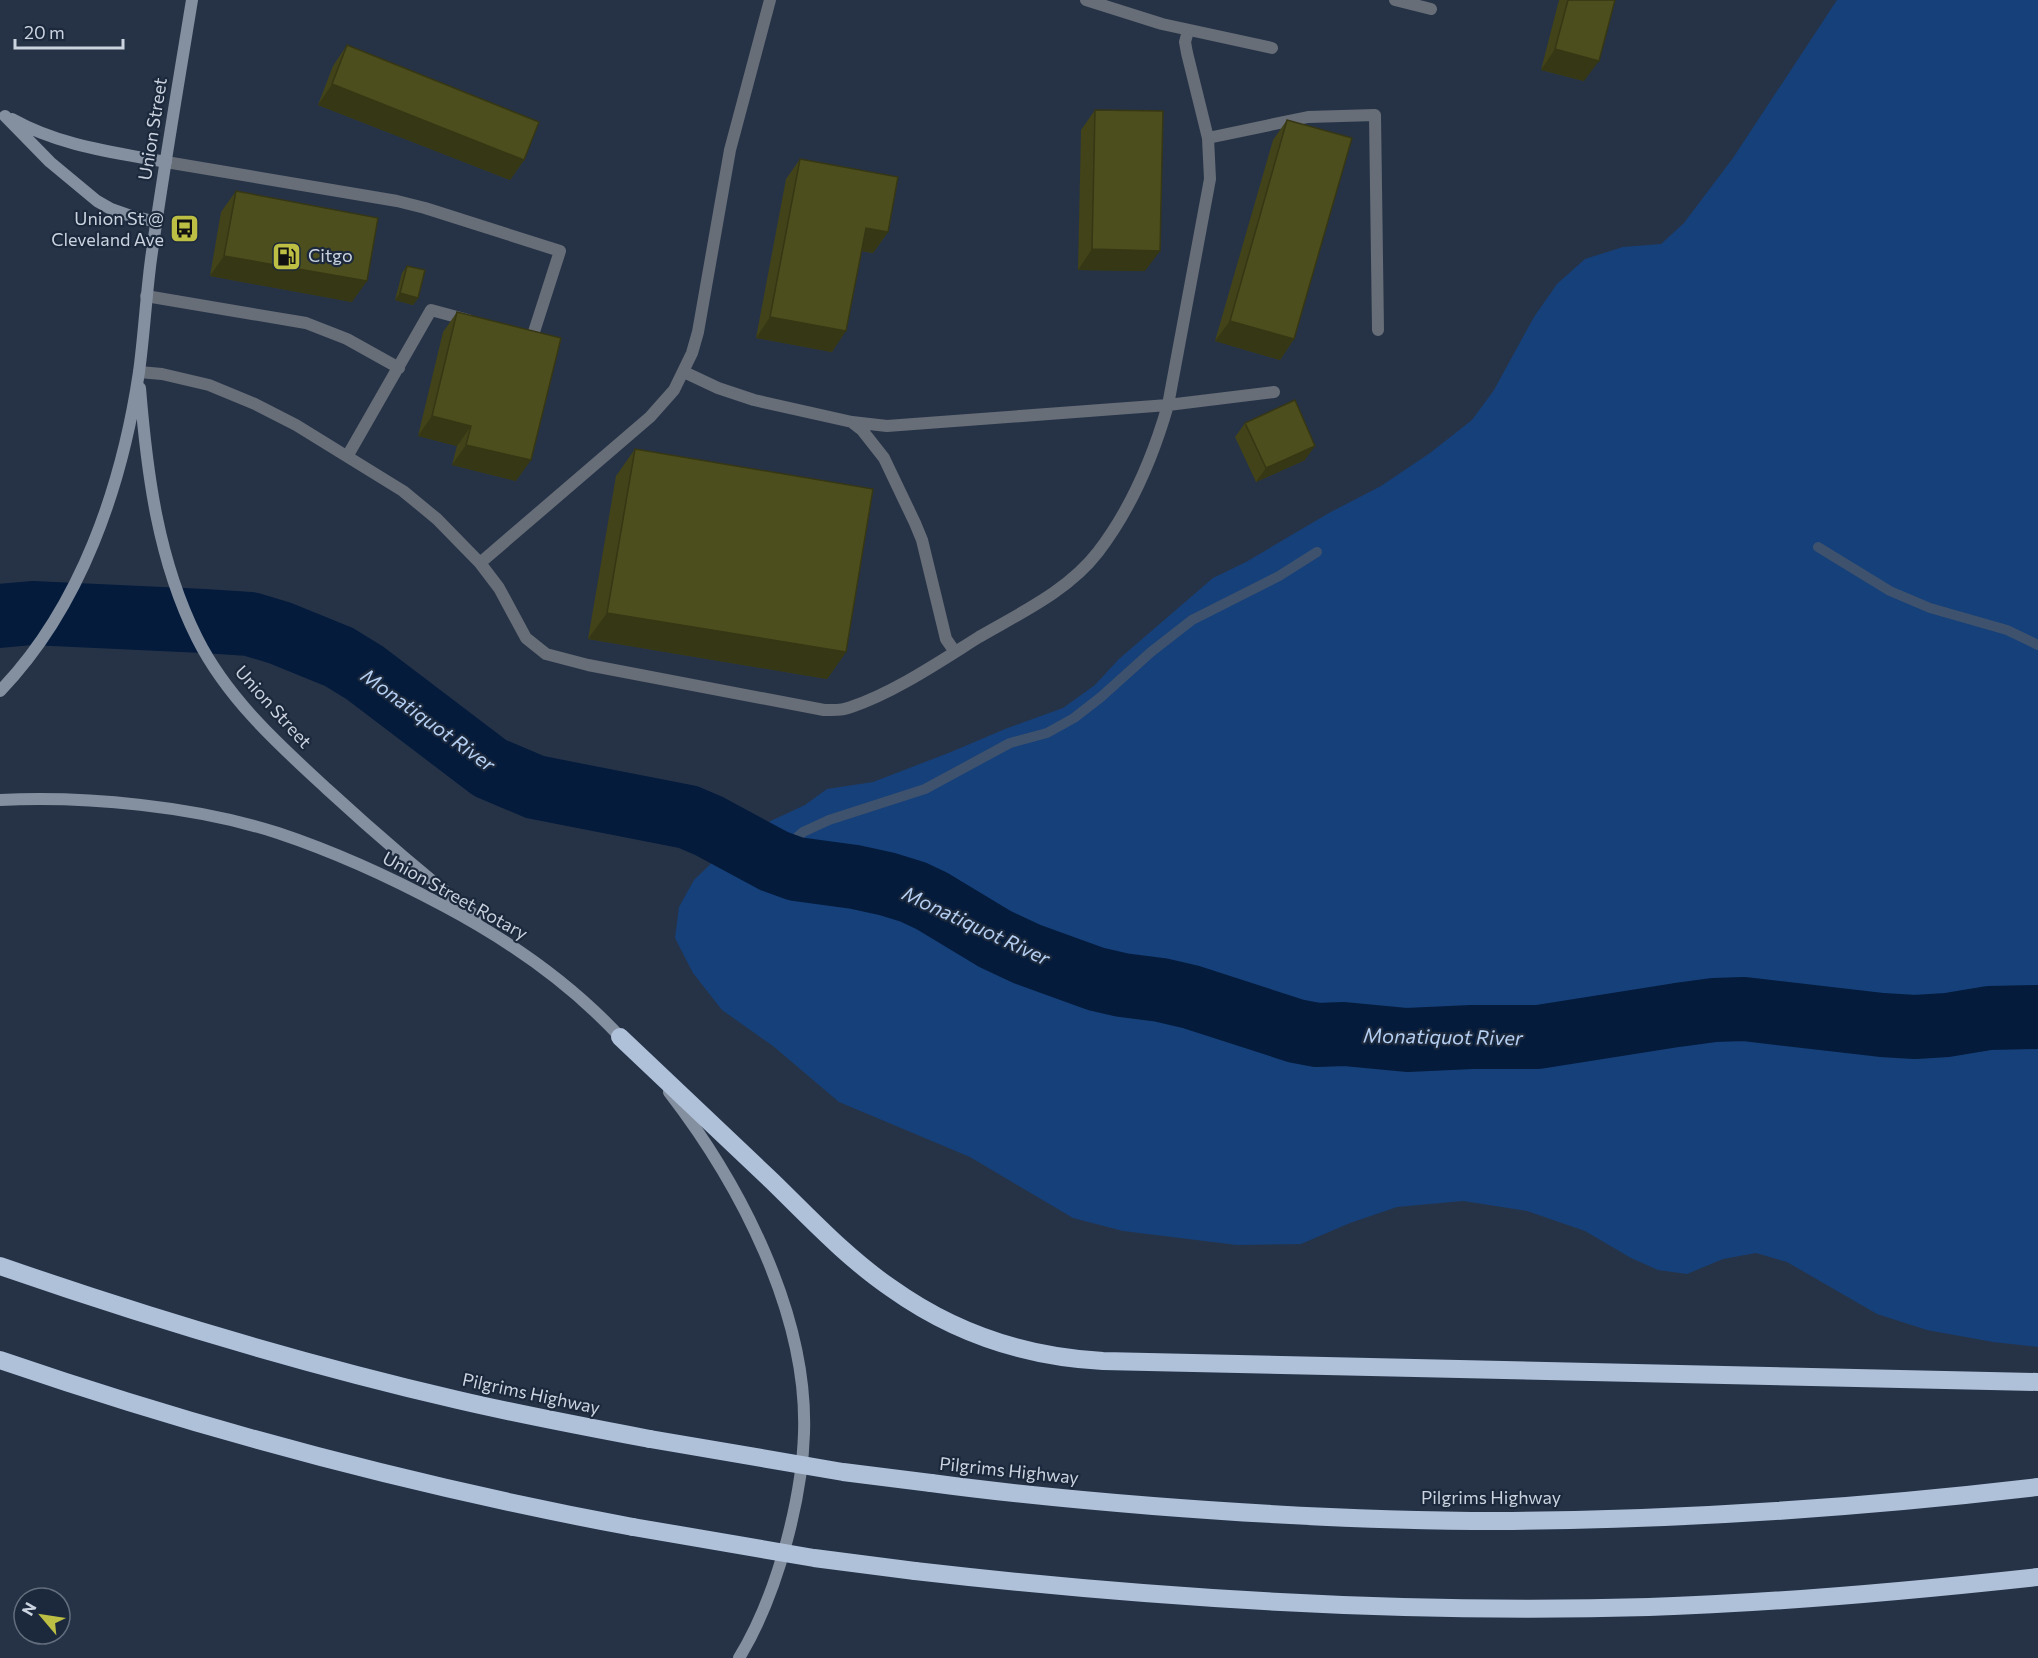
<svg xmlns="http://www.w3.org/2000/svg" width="2038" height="1658" viewBox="0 0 2038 1658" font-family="Commissioner,sans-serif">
  <rect width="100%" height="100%" fill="#263347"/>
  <path fill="#164079" d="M1837,0H2038V1347L1993,1342L1927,1330L1877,1314L1787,1262L1756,1253L1723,1259L1687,1274L1658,1270L1631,1258L1585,1231L1527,1211L1463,1201L1397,1207L1350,1223L1301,1244L1237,1245L1123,1231L1073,1218L970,1157L839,1102L773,1046L722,1010L693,973L675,938L679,907L694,880L726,849L762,825L805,805L827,789L873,782L951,752L1005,729L1063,708L1095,685L1119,659L1213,578L1246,562L1329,513L1381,486L1430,453L1472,420L1494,390L1534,317L1557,284L1585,259L1623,247L1661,244L1684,223L1733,158Z"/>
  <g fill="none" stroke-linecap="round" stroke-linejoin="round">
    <path stroke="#3f526d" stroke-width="10" d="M1818,547L1890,591L1930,608L2007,630L2038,645
      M774,861L786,847L803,832L829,820L925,789L1010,743L1047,733L1074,718L1101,697L1151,652L1192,620L1279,576L1317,552"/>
    <path stroke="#041b3c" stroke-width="64" d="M0,616L32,613L204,621L250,624L280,633L339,657L365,673L490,768L535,787L688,817L709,826L774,861L796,869L855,877L887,884L913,892L932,901L995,939L1027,954L1096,979L1122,985L1161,990L1191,997L1296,1031L1317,1035L1344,1034L1407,1040L1472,1037H1538L1677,1015L1714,1010L1744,1009L1882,1025L1915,1027L1947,1025L1989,1018L2038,1017"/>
    <path stroke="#676e78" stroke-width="12" d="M1086,0L1162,24L1272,48
      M1208,138L1308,117L1375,115L1378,330
      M166,162L397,201L425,208L560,251L532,338L526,336
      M146,296L306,323L347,339L399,368
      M139,372L162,374L209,385L255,404L296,425L403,491L437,519L480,563L650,417L674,390L692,353L698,332L730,150L770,0
      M684,372L718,388L754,400L852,422L887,426L1168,405L1274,392
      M853,423L862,430L884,458L915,523L922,540L946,639L955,652
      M348,455L431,310L468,320
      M480,563L499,588L526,638L546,654L588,665L824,710C833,710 842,711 851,707C895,692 939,662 979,637C1020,613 1068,591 1098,552C1131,509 1153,457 1168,405L1210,179L1208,138L1187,53L1185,42L1188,31"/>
    <path stroke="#676e78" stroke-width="12" d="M1395,0L1431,9"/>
    <path stroke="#8490a0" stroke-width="12" d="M5,116L50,162L97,201L111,209L128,215L157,222
      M12,119C60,146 113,152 166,162
      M140,388C147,474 158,560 197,638C227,698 278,744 327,789C376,834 426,877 478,918
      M0,691C81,607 122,486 139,372C144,335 146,297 151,259C163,173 178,86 192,0
      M0,800C88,796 194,806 278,833C335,852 390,877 444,906C510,941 573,985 624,1041
      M669,1092C740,1184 808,1314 804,1433C803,1469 796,1506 787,1540C776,1581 761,1622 739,1658"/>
    <path stroke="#afc0d9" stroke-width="18" d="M620,1037C671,1085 722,1133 772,1181C810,1218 847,1258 891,1288C954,1333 1026,1357 1103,1361L2038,1382
      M0,1266C150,1318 303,1364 458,1400C522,1415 586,1427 650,1439
      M0,1360C207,1431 418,1487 633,1527
      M931,1483C1005,1493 1079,1500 1153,1506C1268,1515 1383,1521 1498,1521C1679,1520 1859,1508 2038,1487
      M915,1571C1159,1599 1404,1614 1649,1607C1779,1603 1909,1591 2038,1577"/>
    <path stroke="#afc0d9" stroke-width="18" d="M650,1439L843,1472L931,1483
      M633,1527L814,1558L915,1571"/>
  </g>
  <path fill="#424319" d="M1559,0H1615L1584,81L1541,70Z
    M347,45L524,160L510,180L318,105L333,66Z
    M1095,110L1145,271L1078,270L1081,130Z
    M1287,120L1294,339L1280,360L1215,341L1273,140Z
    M800,159L888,232L873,253L862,251L832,352L756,338L786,179Z
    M236,191L352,302L210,276L221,212Z
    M407,266L418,298L413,305L395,300L402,273Z
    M457,312L516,481L452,465L457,446L418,436L443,332Z
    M1245,423L1305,460L1256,482L1235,437Z
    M635,449L846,652L827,679L588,639L616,476Z"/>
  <path fill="#363714" d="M1555,49L1599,61L1584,81L1541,70Z
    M332,84L524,160L510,180L318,105Z
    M866,228L888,232L873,253L852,249Z
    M1092,249L1160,251L1145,271L1078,270Z
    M224,256L367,281L352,302L210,276Z
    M400,293L418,298L413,305L395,300Z
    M770,317L846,331L832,352L756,338Z
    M1230,321L1294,339L1280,360L1215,341Z
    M432,416L471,426L457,446L418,436Z
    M466,445L531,460L516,481L452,465Z
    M1315,446L1305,460L1256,482L1266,468Z
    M607,613L846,652L827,679L588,639Z"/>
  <path fill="#4d4e1d" stroke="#363714" stroke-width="1.5" d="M1568,0H1615L1599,61L1555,49Z
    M347,45L539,122L524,160L332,84Z
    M1095,110L1163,111L1160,251L1092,249Z
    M1287,120L1352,138L1294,339L1230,321Z
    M800,159L898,177L888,232L866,228L846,331L770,317Z
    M236,191L378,218L367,281L224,256Z
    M407,266L425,270L418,298L400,293Z
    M457,312L561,338L531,460L466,445L471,426L432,416Z
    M1295,400L1315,446L1266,468L1245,423Z
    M635,449L873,489L846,652L607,613Z"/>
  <defs>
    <symbol id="bus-square" viewBox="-11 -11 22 22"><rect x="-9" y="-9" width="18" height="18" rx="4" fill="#bcbf44" stroke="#1c293c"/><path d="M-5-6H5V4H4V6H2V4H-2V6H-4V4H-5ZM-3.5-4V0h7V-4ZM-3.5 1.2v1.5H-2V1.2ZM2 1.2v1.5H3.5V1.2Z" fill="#111"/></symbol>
    <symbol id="fuel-square" viewBox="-11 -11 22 22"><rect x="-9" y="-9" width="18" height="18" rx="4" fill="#bcbf44" stroke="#1c293c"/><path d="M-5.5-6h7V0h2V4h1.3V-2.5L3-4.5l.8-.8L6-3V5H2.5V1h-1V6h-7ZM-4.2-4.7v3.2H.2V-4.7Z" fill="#111"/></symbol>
  </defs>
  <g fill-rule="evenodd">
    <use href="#bus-square" x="168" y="212" width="33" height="33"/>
    <use href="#fuel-square" x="270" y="240" width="33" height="33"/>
  </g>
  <g text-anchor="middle" stroke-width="4.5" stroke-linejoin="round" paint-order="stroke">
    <g font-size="18" fill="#cad3df" stroke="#1c293c">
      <text transform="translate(153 129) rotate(-81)" y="6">Union Street</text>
      <text transform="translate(273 707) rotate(48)" y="6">Union Street</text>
      <text transform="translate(455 896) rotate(29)" y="6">Union Street Rotary</text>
      <text transform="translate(531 1394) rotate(12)" y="6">Pilgrims Highway</text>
      <text transform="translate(1009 1471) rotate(6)" y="6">Pilgrims Highway</text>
      <text x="1491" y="1504">Pilgrims Highway</text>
    </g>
    <g font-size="18" fill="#cad3df" stroke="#1c293c" text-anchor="end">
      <text x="164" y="225">Union St @<tspan x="164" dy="21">Cleveland Ave</tspan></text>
      <text x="308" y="262" text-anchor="start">Citgo</text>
    </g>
    <g font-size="20" font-style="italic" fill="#b5cff3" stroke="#1c293c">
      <text transform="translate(428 720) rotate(36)" y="7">Monatiquot River</text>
      <text transform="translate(976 926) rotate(25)" y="7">Monatiquot River</text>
      <text transform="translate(1443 1037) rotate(1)" y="7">Monatiquot River</text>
    </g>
  </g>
  <g transform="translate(42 1616) rotate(299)"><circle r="28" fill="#1c293c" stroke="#626d7d" stroke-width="1.5"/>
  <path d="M0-4.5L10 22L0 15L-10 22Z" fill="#bcbf44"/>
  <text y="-9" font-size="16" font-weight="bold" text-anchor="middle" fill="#cad3df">N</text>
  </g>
  <path d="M15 39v9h108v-9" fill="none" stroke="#cad3df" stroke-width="3"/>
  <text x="24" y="39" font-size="18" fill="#cad3df" stroke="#1c293c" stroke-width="4.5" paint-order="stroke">20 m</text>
</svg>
